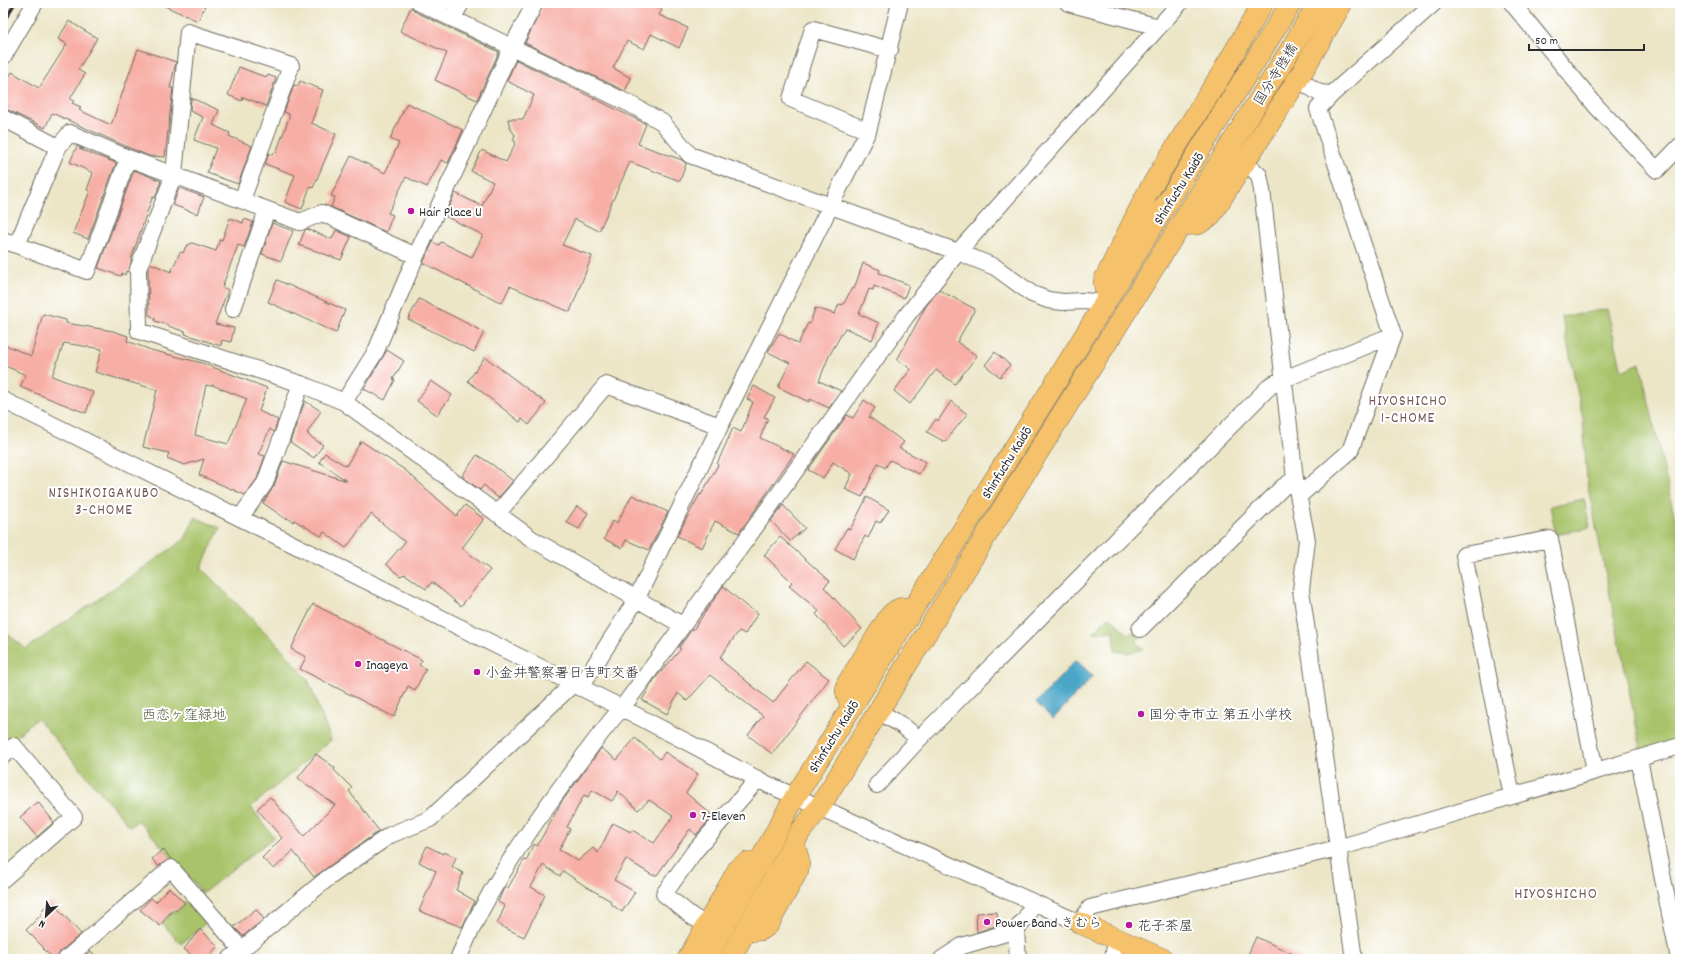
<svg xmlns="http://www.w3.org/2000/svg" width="1683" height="962" viewBox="0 0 1683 962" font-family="Dekko,'Klee One',sans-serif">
  <rect width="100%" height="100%" fill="#fff"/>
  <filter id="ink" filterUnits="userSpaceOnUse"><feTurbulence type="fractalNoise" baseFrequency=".025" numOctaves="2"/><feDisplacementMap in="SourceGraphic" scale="8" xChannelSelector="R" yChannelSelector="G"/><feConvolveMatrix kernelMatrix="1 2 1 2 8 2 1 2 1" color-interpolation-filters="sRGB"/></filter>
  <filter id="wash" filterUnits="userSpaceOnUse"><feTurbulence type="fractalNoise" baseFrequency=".012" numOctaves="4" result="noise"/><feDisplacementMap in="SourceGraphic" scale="16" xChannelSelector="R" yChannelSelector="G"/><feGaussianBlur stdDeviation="0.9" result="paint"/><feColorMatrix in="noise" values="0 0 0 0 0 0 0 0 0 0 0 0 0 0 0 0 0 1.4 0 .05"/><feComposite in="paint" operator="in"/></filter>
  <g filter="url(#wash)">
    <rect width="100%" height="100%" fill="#ece6c7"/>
    <path fill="#a8c369" stroke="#6a774a" d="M1607,309L1622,371L1640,363L1680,541V741L1642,754L1587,482L1583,419L1562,317Z
      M1584,499L1590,527L1556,535L1550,506Z
      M195,517L220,528L201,568L283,650L308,680L331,740L251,807L274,837L203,893L138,820L130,827L37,718L3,748V630L26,649L185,539Z
      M1109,616L1129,635L1138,626L1144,632L1136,642L1144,649L1128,653L1115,651L1114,631L1093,633Z
      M188,899L207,922L181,944L161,922Z"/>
    <path fill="#49a6c7" stroke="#3a6879" d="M1076,660L1093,676L1053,719L1036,703Z"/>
    <g id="blocks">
      <path fill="#f7aea5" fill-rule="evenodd" d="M158,3H206L198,21Z
        M544,3H647L662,10L659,15L688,28L679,48L651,34L644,49L627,41L613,68L631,78L625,91L525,43Z
        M411,7L416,12L499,52L477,100L435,80L447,53L400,31Z
        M69,21L97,38L78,70L85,74L70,99L74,101L72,103L81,107L79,110L111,125L138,49L176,62L170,88H173L165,157L149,156L132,149L52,113L45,128L6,109L8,106L3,103V87L12,72L39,88L67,44L58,39Z
        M516,60L646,124L638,144L682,160L686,164L680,181L630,162L599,231L575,219L562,245L592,256L570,312L510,286L502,303L423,263L433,242L439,245L441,242L472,257L483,235L445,216L455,193L482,206L493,182L471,171L482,150L506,162L516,142L513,140L515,135L510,128L508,119H523L534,95L507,81Z
        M239,67L257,74L267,77L268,75L276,78L266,106L243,97L242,101L228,95Z
        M300,81L323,90L311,123L336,134L313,188L310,187L302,209L285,202L295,175L265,164L269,153L273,155L274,152L276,153L289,118V114L284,112L294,85L298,86Z
        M191,98L219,110L213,125L230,133L229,136L252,146L238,184L207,173L216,148L194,140L203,117L190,111Z
        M407,103L463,130L448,163L441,160L427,187L406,177L388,213L393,215L386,232L331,207L335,197L331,196L351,156L385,173L399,143L390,139Z
        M77,146L84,149H79L116,163L88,239L73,233L90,191L87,190L93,173L70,162Z
        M134,170L161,181L155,198L153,197L151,201L132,256L129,272L126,271L125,275L122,273L121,276L98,268Z
        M179,188L204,197L198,214L173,205Z
        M230,218L243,223L244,219L253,222L244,247L238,245L222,287L228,290L215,324L234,328L231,342L222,340L221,346L185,334L186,332L168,326V325L155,321V318L149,315L148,271L150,263L171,272L180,252L183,253L186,246L192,243L216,251L220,239L222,240Z
        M272,223L293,231L281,261L262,254Z
        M307,229L332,239L336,230L351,237L341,260L299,245L305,230Z
        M863,263L880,270L879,273L909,285L904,298L874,286L873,290L869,289L859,314L879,323L872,340L845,328L829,356L819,381L841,391L829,408L810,399L809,402L778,387L790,363L768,352L779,333L798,344L808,323L810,324L815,308L835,314L839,304L843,305L852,288L854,289Z
        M277,280L345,310L336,333L268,302Z
        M939,290L975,309L957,342L977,356L955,384L936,370L910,404L894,391L911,369L897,360L926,306Z
        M419,299L484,332L474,352L408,319Z
        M43,314L66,320V323L113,331L128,336L127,341L151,350L202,363L267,388L259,411L278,420L274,432L270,429L258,454L265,456L257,479L245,495L199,475L204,459L184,465L167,458L169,453L143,447L157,390L95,372L102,349L64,343L52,376L93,392L86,413L20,387L26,375L3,365V344L31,356ZM206,385L211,386L212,385L247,399L228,444L195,435Z
        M387,350L404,361L393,379L395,380L385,400L364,389Z
        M995,352L1010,365L1000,377L985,365Z
        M485,357L546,403L529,425L522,419L520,422L468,381Z
        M431,381L452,395L437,415L417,401Z
        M754,386L775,398L764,417L768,418L760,438L794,454L739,533L715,521L702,548L677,536L700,494L701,495L718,465L717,464L733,428L741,432L753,402L747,399Z
        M864,400L875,408L869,417L904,442L899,448L926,462L919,474L890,460L885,468L878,463L862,497L845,489L852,474L833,462L823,478L808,470L847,415L853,418Z
        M305,401L321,411L307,433L309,434L308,435L323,445L314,458L290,442Z
        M951,401L967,414L945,442L927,432L936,419L938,421Z
        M361,441L405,470L457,516L465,505L484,519L462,548L490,570L461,606L432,582L426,589L405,574L400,576L386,564L405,542L371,514L346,548L324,532L321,536L294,520L293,522L288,518L286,519L263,503L274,486L283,461L347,481L319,462L325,453L346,466Z
        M477,455L493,465L513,481L498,498L484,485L480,490L462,476Z
        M632,495L668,512L649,550L626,540L622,548L604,539L612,521L617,523Z
        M867,497L889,510L880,523L876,521L868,538L865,536L853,559L835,549L847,528L850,530Z
        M783,505L805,528L790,541L771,521Z
        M577,506L588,513L579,529L566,522Z
        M780,537L830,581L824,587L862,629L843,646L816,614L819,611L789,586L792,582L764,555Z
        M723,586L747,607L758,613L745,634L739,631L720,657L722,658L721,660L773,703L806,661L829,679L772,754L748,735L763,716L710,675L687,701L678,693L667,714L642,700L654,680L681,649L679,648L680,646L692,629L693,630Z
        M313,604L422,660L419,665L426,669L415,690L408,686L394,717L300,669L306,657L291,649Z
        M635,738L660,759L665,752L698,774L686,793L713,816L696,835L690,829L657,875H652L626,859L614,880L635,892L622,912L610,903L611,901L585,886L563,871L560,876L543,865L531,887L545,895L524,937L497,924L505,906L498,902L503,890L505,887L508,888L524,860L526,861L534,844L537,846L561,803L594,758L601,748L617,760ZM592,790L612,801L618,791L638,810L649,800L673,816L654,843L632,830L631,832L613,823L598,853L593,848L578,861L559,850L570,829L567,827L584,795L588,797Z
        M316,754L335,768L334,770L352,788L349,791L379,831L314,877L293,851L274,869L262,858L282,838L257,809L270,797L304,836L335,805L298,778Z
        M38,802L54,822L37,837L20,817Z
        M427,846L443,854L444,852L456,857L452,867L463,873L456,890L475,901L462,927L419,911L436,871L419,862Z
        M163,849L171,859L158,866L152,859Z
        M169,888L185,903L176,911L173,909L160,926L140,910L151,898L156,902Z
        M51,901L81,934L60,952L57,959H54L43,949L44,948L26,930L42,914L40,912Z
        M256,909L264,919L243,936L234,927Z
        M997,912L998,925L977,932L976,913Z
        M200,929L218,946L206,959H196L184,949Z
        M1256,937L1304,959H1246Z
        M90,951L100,959H81Z"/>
    </g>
  </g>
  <g filter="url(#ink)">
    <use href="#blocks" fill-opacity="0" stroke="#6f6c62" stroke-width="1"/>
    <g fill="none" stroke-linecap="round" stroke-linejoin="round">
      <defs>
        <path id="minor" d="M420,3L630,104L662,122L690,155L958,252L995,267L1032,294L1048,300L1063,302L1083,301L1105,303
          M1068,3L1159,27
          M1512,3L1596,106L1657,170L1680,146
          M453,18L461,3
          M3,57L35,3
          M1298,79L1319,93L1332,94
          M3,118L58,147
          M868,131L791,99L813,29L890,50
          M1245,162L1259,175L1262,190L1295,479L1307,540L1301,590L1354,959
          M242,200L291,66L188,32L174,174L138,269L139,331L301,384L344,402L532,539L682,625
          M3,240L87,271L128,158
          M17,245L58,147L70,133L128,158L300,222L322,213L416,256
          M233,309L267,210
          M3,400L622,708L767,784L1080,923L1090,908L1338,848L1680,746
          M344,402L376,351L416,256L512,47L535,3
          M1299,496L1350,451L1393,335L1318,109L1332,94L1434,3
          M497,514L606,385L720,426
          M240,518L265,483L301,384
          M1140,629L1283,487L1295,479
          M580,688L636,600L720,426L868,131L900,3
          M878,711L903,726L919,739
          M3,756L14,746L74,817L3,879
          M1639,759L1679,959
          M877,785L919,739L1271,385L1284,379L1393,335
          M1512,796L1464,555L1550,539L1595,771
          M707,925L693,917L664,894L694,852L758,779
          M1016,930L1018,959
          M66,959L171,868L241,949
          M230,959L328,878L390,835L430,819L573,684
          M458,959C485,894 524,837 566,780C584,756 601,731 622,708L745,541L907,315L958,252L1180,3
          M942,959L962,946L1016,930L1026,918L1033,903
          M1113,959L1116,939"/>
        <path id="major" d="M1180,225L1198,224L1210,216L1298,79L1342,3
          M1105,289L1104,281L1149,190L1222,73L1263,3
          M851,707L846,691L847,684L889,617C897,608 902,607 913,608
          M1080,923L1163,959
          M746,931L761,930L768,925L798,870L799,861L794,843
          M688,959L739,868L747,863L759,862
          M706,959L795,797L1059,377L1291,3
          M730,959L800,832L819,808L1003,508L1292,47L1318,3"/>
      </defs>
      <use href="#minor" stroke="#6f6c62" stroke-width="18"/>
      <use href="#major" stroke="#6f6c62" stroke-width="22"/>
      <use href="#minor" stroke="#fff" stroke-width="16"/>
      <use href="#major" stroke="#f5c16b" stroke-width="21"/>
      <path stroke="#2b2b2b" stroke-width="3" d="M3,23L15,3"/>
    </g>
  </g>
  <g fill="#b5179e" stroke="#fff" stroke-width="1.5">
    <circle cx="411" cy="211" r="4"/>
    <circle cx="358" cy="664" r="4"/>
    <circle cx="477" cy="672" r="4"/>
    <circle cx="1141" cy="714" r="4"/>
    <circle cx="693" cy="815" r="4"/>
    <circle cx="987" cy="922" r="4"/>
    <circle cx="1129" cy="925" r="4"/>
  </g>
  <g text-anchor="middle" stroke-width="4" stroke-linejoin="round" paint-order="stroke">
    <g font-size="14" fill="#2b2b2b" stroke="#fff">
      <text transform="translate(1275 74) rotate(-58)" y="5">国分寺陸橋</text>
      <text transform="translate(1178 188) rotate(-58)" y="5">Shinfuchu Kaidō</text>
      <text transform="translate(1006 462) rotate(-58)" y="5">Shinfuchu Kaidō</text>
      <text transform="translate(833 736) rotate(-58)" y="5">Shinfuchu Kaidō</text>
    </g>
    <g font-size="14" fill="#2b2b2b" stroke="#fff" text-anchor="start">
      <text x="419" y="216">Hair Place U</text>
      <text x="366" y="669">Inageya</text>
      <text x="485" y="677">小金井警察署日吉町交番</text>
      <text x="1149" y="719">国分寺市立 第五小学校</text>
      <text x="701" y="820">7-Eleven</text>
      <text x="995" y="927">Power Band きむら</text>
      <text x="1137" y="930">花子茶屋</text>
    </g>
    <g font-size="14" fill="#576041" stroke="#fff">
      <text x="184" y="719">西恋ヶ窪緑地</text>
    </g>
    <g font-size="15" letter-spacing="1" fill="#725956" stroke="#fff">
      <text x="1408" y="405">HIYOSHICHO<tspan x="1408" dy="17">1-CHOME</tspan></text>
      <text x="104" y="497">NISHIKOIGAKUBO<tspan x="104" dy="17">3-CHOME</tspan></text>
    </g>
    <g font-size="16" letter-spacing="1" fill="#725956" stroke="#fff">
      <text x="1556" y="898">HIYOSHICHO</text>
    </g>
  </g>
  <rect width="1683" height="962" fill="none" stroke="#fff" stroke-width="16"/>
  <g transform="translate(46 916) rotate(206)" stroke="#ffffff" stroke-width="3" paint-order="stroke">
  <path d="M0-3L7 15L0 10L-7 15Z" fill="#2b2b2b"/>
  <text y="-6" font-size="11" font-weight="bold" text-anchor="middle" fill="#2b2b2b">N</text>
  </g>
  <path d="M1529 44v6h115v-6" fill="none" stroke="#2b2b2b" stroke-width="2"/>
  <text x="1535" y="44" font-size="12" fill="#2b2b2b" stroke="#ffffff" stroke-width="3" paint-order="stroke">50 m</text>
</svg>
